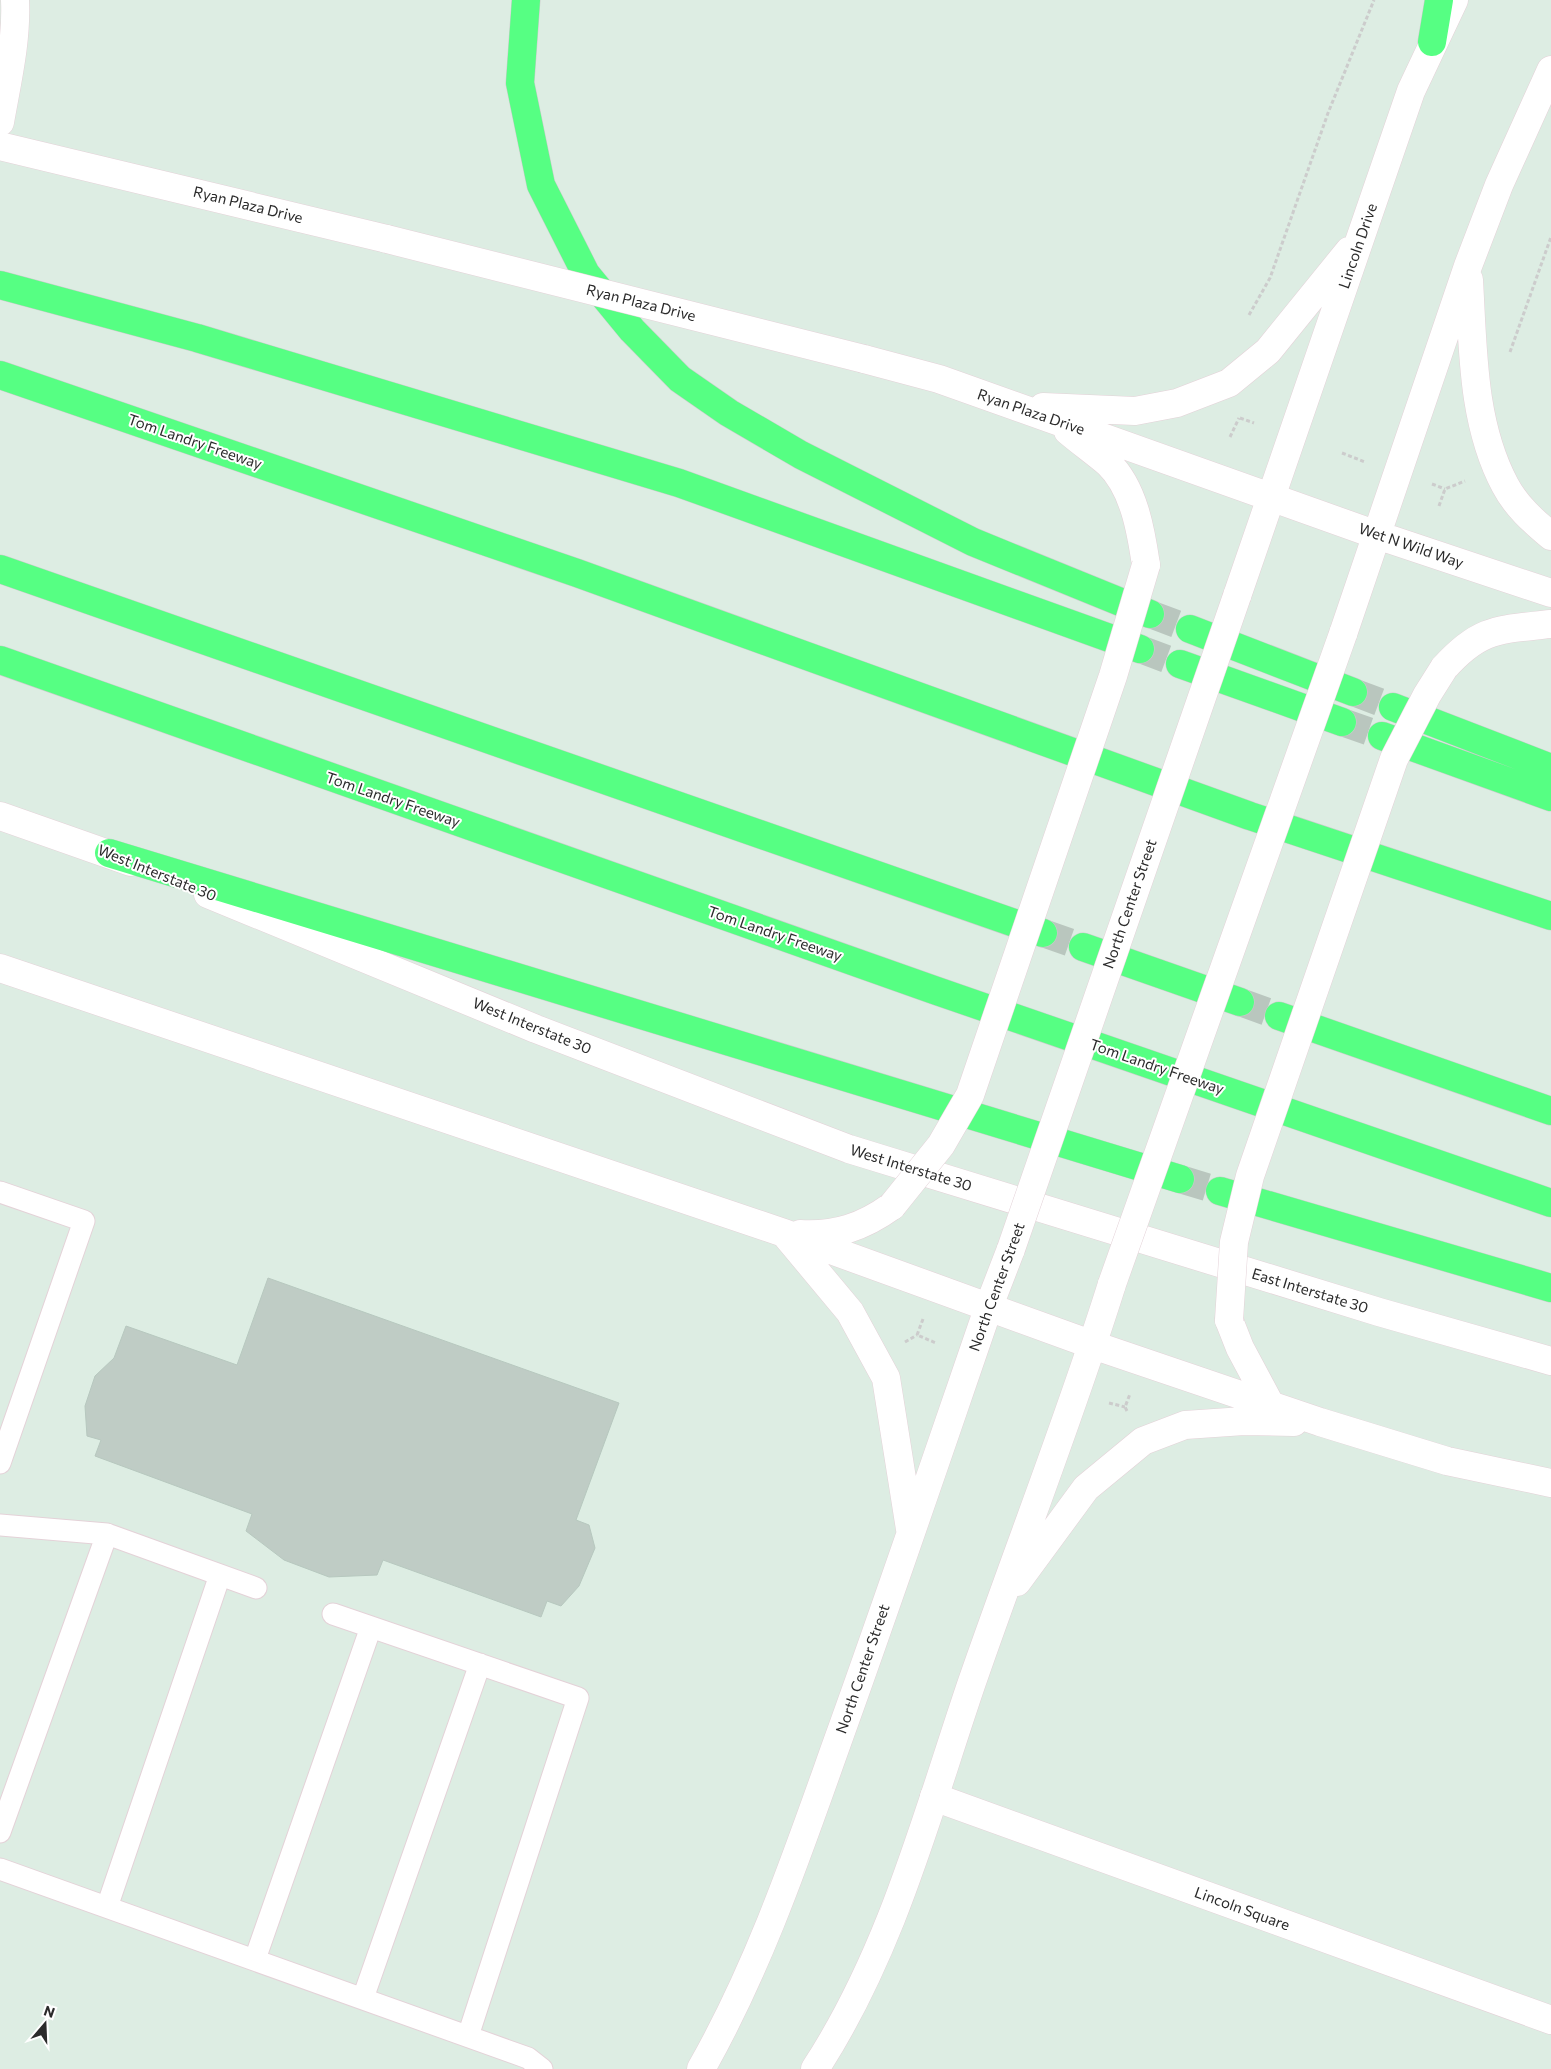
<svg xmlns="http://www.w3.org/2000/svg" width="1551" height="2069" viewBox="0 0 1551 2069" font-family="Commissioner,sans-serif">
  <rect width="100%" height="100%" fill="#ddede3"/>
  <path fill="#bfccc5" stroke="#b7c8bf" d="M268,1278L619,1403L576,1520L589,1525L595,1548L579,1586L561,1606L547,1601L541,1617L383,1560L377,1575L329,1577L284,1560L246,1531L252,1514L95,1456L101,1440L87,1436L85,1406L95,1376L114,1358L126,1326L237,1365Z"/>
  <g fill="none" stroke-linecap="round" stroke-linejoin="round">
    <path stroke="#b9c6be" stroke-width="28" stroke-dasharray="28 14" stroke-linecap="butt" d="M1150,614L1190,629
      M1140,649L1180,664
      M1353,692L1393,707
      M1342,722L1382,736
      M1043,933L1083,947
      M1240,1002L1279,1016
      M1180,1179L1220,1191"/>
    <defs>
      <path id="lane" d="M0,1192L84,1221L0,1463
        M0,1525L107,1534L256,1588
        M333,1614L578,1698L468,2036
        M0,1832L107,1534
        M0,1869L528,2058L542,2069
        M107,1907L220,1575
        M255,1959L371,1627
        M363,1998L480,1664"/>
      <path id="street" d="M0,122C7,82 17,41 15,0
        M934,1797L1551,2020"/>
      <path id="secondary" d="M0,146L387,239
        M1469,280C1473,349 1472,423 1505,485C1516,506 1533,521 1551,536
        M864,359L939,379L1377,535L1551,593
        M1043,407L1135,411L1177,403L1229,383L1268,351L1349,251
        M1068,431C1081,442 1095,452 1108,463C1134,488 1141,531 1146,565
        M1237,596L1411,91L1454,0
        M1343,634L1468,266L1499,185L1551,70
        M1444,668C1481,627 1499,630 1551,624
        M0,816L131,862
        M208,894L536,1029L849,1149L1379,1312L1551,1361
        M0,968L784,1233L1093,1345L1320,1422L1447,1461L1551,1483
        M785,1234L850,1312L886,1378L910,1529
        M800,1234C836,1236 863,1227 892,1206
        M1229,1320L1240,1348L1271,1406
        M1017,1582L1086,1488L1143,1441L1185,1425L1244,1421L1294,1422
        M701,2069C760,1965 798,1852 838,1740C890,1596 939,1451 989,1306L1011,1249
        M815,2069C892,1951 927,1814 972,1682C1018,1549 1070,1418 1112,1284"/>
      <path id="highway" d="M526,0L520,83L541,185L586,274L632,330L680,379L729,413L801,455L973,542L1150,614
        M1432,42L1439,0
        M0,285L197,338L679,483L1140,649
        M0,375L577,573L1250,816L1551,916
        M0,569L1043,933
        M1190,629L1353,692
        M0,660L934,990L1551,1203
        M1180,664L1342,722
        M1393,707L1551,768
        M1382,736L1551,797
        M109,853L1180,1179
        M1083,947L1240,1002
        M1279,1016L1551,1111
        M1220,1191L1551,1288"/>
    </defs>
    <use href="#lane" stroke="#e4d2d8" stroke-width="23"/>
    <use href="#street" stroke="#e4d2d8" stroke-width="29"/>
    <use href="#secondary" stroke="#e4d2d8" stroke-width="29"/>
    <use href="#highway" stroke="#ccc" stroke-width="29"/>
    <path stroke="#ccc" stroke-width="3" stroke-dasharray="4 2.5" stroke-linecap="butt" d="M1249,315L1270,278L1328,113L1374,0
      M1510,352L1551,237
      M1240,418L1254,423
      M1230,437L1239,418
      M1342,453L1365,462
      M1432,484L1445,489
      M1439,506L1445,489L1465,481
      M923,1319L917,1335L936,1343
      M905,1342L917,1335
      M1109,1403L1125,1407
      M1127,1411L1125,1407L1130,1394"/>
    <use href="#lane" stroke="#fff" stroke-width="21"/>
    <use href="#street" stroke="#fff" stroke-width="28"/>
    <use href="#secondary" stroke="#fff" stroke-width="28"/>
    <use href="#highway" stroke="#56ff83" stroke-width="28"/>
    <defs>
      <path id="secondary-bridge" d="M387,239L864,359
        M892,1206L941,1145L970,1095L1113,676L1146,565
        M1011,1249L1237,596
        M1112,1284L1343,634
        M1229,1320L1234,1242L1250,1176L1394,759L1427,695L1444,668"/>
    </defs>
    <use href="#secondary-bridge" stroke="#e4d2d8" stroke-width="29" stroke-linecap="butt"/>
    <use href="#secondary-bridge" stroke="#fff" stroke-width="28"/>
  </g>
  <g text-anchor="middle" stroke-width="4" stroke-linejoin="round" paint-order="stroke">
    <g font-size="15" fill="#2b2b2b" stroke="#fff">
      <text transform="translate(248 205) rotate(14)" y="5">Ryan Plaza Drive</text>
      <text transform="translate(1358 246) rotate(-71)" y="5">Lincoln Drive</text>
      <text transform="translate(641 303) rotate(14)" y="5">Ryan Plaza Drive</text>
      <text transform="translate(1031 412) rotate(19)" y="5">Ryan Plaza Drive</text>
      <text transform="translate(195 442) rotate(19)" y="5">Tom Landry Freeway</text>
      <text transform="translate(1411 546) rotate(19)" y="5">Wet N Wild Way</text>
      <text transform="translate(393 800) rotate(19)" y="5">Tom Landry Freeway</text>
      <text transform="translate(157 873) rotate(22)" y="5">West Interstate 30</text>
      <text transform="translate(1130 904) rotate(-71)" y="5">North Center Street</text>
      <text transform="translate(775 934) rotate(19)" y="5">Tom Landry Freeway</text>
      <text transform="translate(532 1026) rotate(22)" y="5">West Interstate 30</text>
      <text transform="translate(1157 1067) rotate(19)" y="5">Tom Landry Freeway</text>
      <text transform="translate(911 1168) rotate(17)" y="5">West Interstate 30</text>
      <text transform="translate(997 1287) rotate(-70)" y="5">North Center Street</text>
      <text transform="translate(1310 1291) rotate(17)" y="5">East Interstate 30</text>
      <text transform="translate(863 1669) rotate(-71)" y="5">North Center Street</text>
      <text transform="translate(1242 1909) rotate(20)" y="5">Lincoln Square</text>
    </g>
  </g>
  <g transform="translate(45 2024) rotate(19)" stroke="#ffffff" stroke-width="4" paint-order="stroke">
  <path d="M0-4L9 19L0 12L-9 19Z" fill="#2b2b2b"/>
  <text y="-8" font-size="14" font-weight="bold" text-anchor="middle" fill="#2b2b2b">N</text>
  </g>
</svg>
